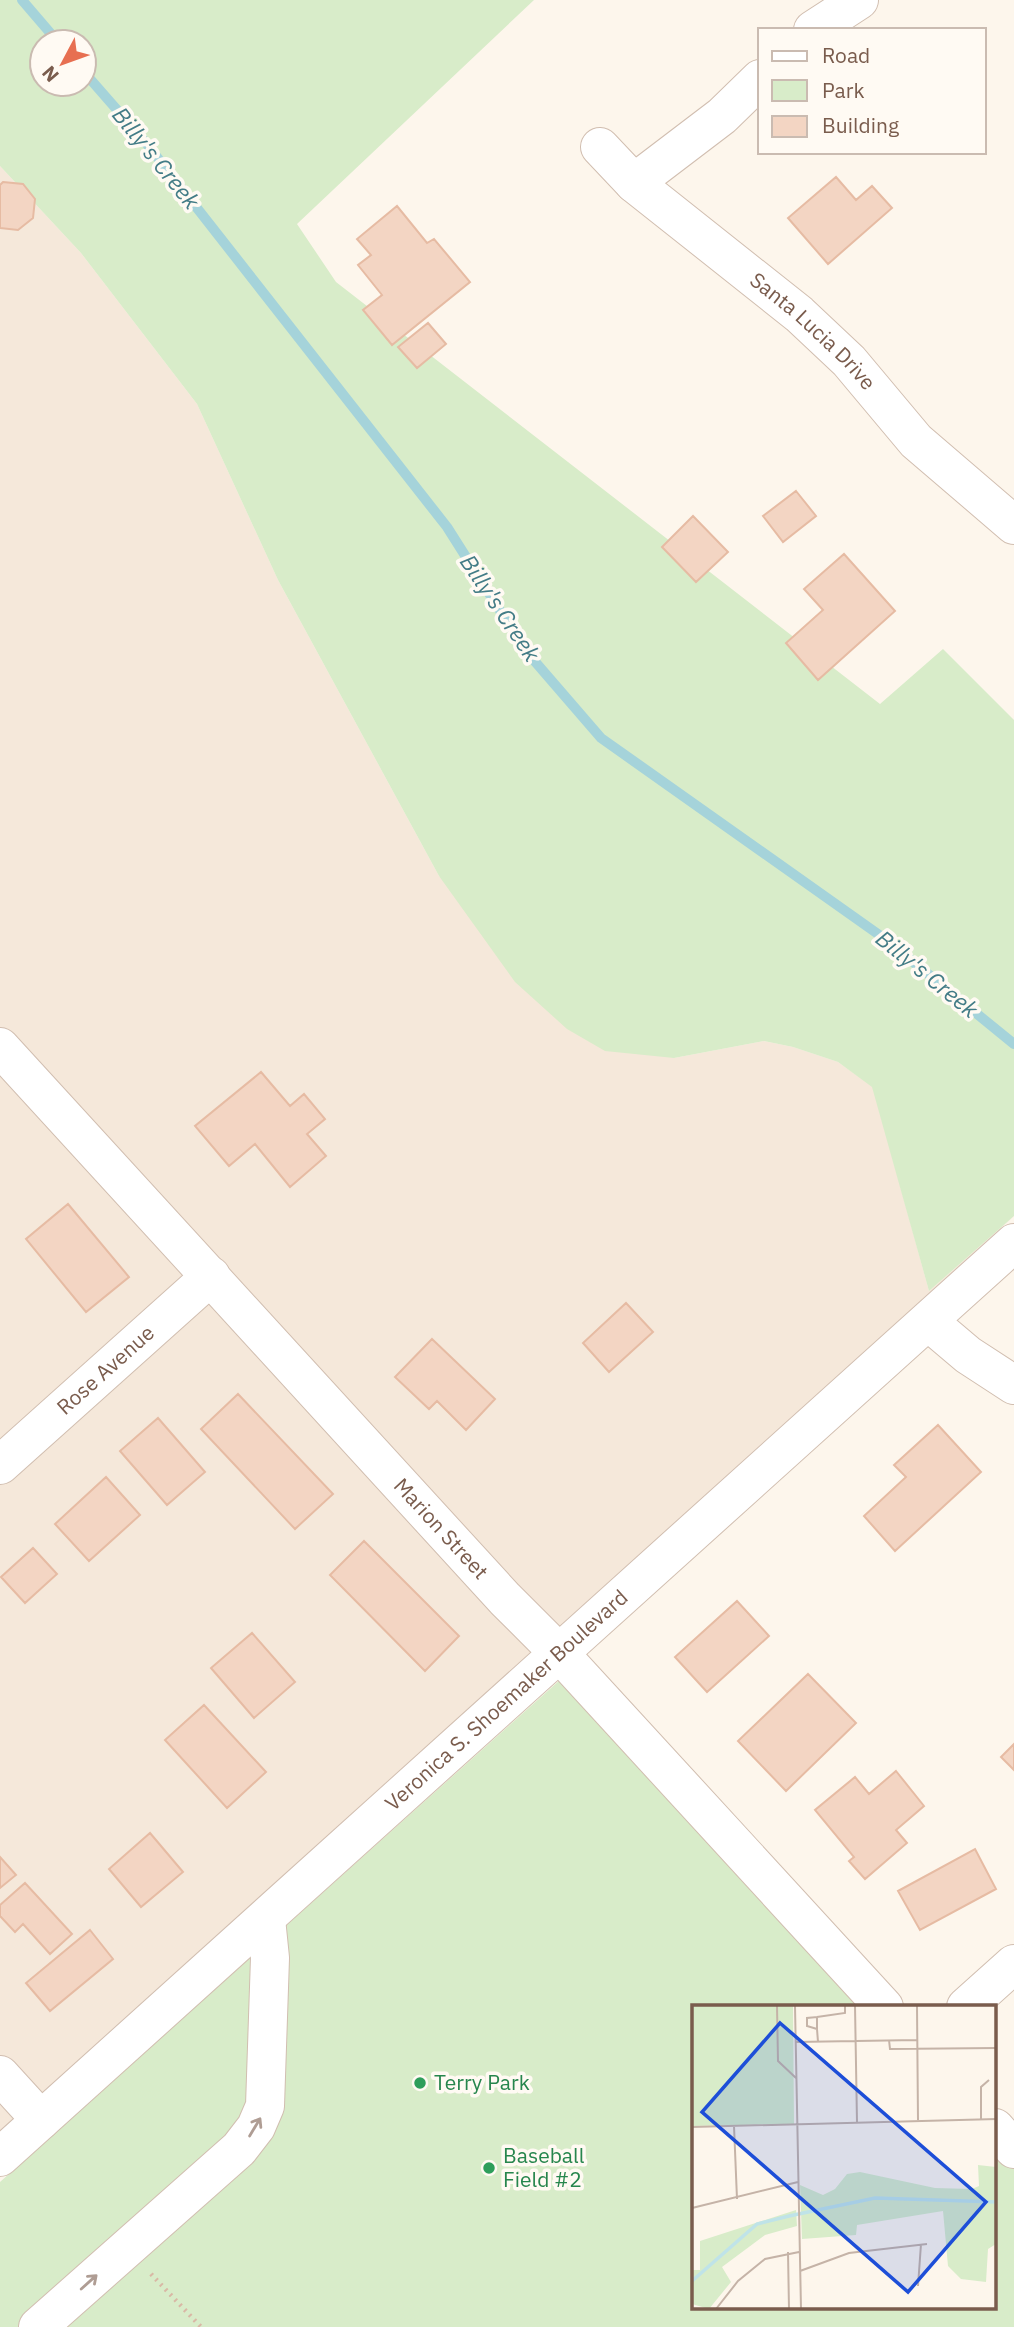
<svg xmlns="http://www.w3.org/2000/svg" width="1014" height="2327" viewBox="0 0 1014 2327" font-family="'IBM Plex Sans',sans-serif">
  <rect width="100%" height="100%" fill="#fdf6ec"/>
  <path fill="#f5e8da" d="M0,166L81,253L197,404L278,580L439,876L674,1058L764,1041L793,1047L838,1062L873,1087L929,1291L1014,1216L917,1308L0,2133Z"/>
  <path fill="#d8ecc9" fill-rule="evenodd" d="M0,0H534L297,224L336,282L880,704L943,649L1014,720V1216L929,1291L872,1087L838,1062L793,1047L764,1041L674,1058L605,1051L567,1029L515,982L439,876L278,580L197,404L81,253L0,166ZM42,42H84V84H42Z
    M570,1671L875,2007H694V2308H995V2138L1014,2159V2327H0V2182Z"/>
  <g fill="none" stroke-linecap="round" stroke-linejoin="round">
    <path stroke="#a5d3da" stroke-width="10" d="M22,0L58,42
      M84,72L146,143L447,527L525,650L601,738L885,939L1014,1044"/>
  </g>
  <path fill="#f3d5c3" stroke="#e6bba3" stroke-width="2" d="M836,177L856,200L872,186L892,208L828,264L788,218Z
    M3,182L23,184L35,199L33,218L18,230L0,228V185Z
    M397,206L427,243L434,239L470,282L392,345L363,310L382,295L358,265L371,255L357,239Z
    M428,323L446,344L417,368L398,347Z
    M796,491L816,516L783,542L763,516Z
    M693,516L728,552L696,582L662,547Z
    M844,554L895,611L818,680L786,643L823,610L804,589Z
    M261,1072L290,1106L304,1094L325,1119L307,1134L326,1156L290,1187L255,1144L229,1166L195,1126Z
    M68,1204L129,1277L86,1312L26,1239Z
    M626,1303L653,1332L609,1372L583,1343Z
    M432,1339L495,1399L466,1430L437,1401L429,1409L395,1377Z
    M238,1394L333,1494L295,1529L201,1429Z
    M158,1418L205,1472L167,1505L120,1451Z
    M938,1425L981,1472L895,1551L864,1516L906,1477L894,1465Z
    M106,1477L140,1515L89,1561L55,1524Z
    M364,1541L459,1636L425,1671L330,1575Z
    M33,1548L57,1574L25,1603L1,1577Z
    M737,1601L769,1636L707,1692L675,1657Z
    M252,1633L295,1682L254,1718L211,1668Z
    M808,1674L856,1723L786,1791L738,1741Z
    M204,1705L266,1772L227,1808L165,1740Z
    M1014,1744V1770L1001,1757Z
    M896,1771L924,1806L896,1830L907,1843L865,1879L849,1861L854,1857L815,1810L855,1777L869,1794Z
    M150,1833L183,1872L141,1907L109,1869Z
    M975,1849L996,1889L920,1930L898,1891Z
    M0,1857L16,1875L0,1888Z
    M25,1883L72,1934L50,1954L23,1924L15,1932L0,1916V1905Z
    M90,1930L113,1959L50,2011L26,1983Z"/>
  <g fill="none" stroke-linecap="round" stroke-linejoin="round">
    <defs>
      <g id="minor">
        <path d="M813,30L859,0"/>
        <path id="s1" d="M600,147L634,183L799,314L849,361L916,441L1014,525"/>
        <path d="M634,183L722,116L760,79"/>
        <path id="s2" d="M0,1047L505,1599L561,1655L884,2007"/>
        <path d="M929,1322L968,1355L1014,1385"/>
        <path id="s3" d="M0,1465L211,1276"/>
        <path d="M966,2007L1014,1964"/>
        <path d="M0,2075L41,2120"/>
        <path d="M995,2128L1014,2149"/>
        <path id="s4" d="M0,2157L1014,1243"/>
        <path d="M38,2327L239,2149L256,2127L265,2106L270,1958L266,1919"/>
      </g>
    </defs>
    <use href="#minor" stroke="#d1beb0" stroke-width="40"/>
    <path stroke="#d9b8a5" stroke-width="4.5" stroke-dasharray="2 5" stroke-linecap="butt" d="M151,2274L201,2327"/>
    <use href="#minor" stroke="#fff" stroke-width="38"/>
  </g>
  <defs><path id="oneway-shaft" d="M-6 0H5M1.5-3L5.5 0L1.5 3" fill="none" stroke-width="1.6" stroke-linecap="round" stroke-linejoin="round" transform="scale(1.75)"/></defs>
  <g stroke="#af9d94">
    <use href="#oneway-shaft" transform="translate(255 2127) rotate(-59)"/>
    <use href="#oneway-shaft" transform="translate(89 2282) rotate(-42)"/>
  </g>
  <g fill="#2e9e5b" stroke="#fffaf3" stroke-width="2.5">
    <circle cx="420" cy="2083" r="7"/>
    <circle cx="489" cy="2168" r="7"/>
  </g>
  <g text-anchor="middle" stroke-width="7" stroke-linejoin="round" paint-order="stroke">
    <g font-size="21" fill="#7a5c4d" stroke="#fffaf3">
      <text dy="7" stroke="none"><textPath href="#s1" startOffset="282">Santa Lucia Drive</textPath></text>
      <text dy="7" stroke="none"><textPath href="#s3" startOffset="142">Rose Avenue</textPath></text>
      <text dy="7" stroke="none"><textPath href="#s2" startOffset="653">Marion Street</textPath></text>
      <text dy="7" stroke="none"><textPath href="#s4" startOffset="682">Veronica S. Shoemaker Boulevard</textPath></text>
    </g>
    <g font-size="21" fill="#27864d" stroke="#fffaf3" text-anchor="start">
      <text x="434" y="2090">Terry Park</text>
      <text x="503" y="2163">Baseball<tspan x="503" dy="24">Field #2</tspan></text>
    </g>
    <g font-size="23" font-style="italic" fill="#437c86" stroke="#fffaf3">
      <text transform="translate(156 158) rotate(51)" y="8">Billy's Creek</text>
      <text transform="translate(500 608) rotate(56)" y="8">Billy's Creek</text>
      <text transform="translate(927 974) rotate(39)" y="8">Billy's Creek</text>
    </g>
  </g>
  <g transform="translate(692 2005)">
    <rect width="304" height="304" fill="#fdf6ec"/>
    <path d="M0,1H101L102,119L0,121ZM286,160L304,162V239L296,244L294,277L269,274L256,261L251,206L165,220L164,230L110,234L108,180L131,190L143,184L155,169L168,167L243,183L280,184L287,181ZM104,205L105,221L73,230L30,262L39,277L17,304L0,299V265H8V236Z" fill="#d8ecc9"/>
    <path fill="none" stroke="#bfe3e8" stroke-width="3.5" d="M0,276L65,219L97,211L183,193L305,197"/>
    <path fill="none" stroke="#c5b3a7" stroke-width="2" d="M85,1L86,56L104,73M103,1L109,304M163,1L165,117M225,1L226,115M125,12L153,8V1M125,24L115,21V13L125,12V24L126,37M197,35L198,44L305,43M103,37L225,35M289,114V82L297,75M42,121L45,194M0,122L305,114M0,203L106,177M96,247L97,304M108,266L157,248L235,239M226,281L229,239M24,304L46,276L73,254L107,247"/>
    <path fill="#1d4ed8" fill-opacity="0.15" stroke="#1d4ed8" stroke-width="3.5" d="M88,18L294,197L216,287L10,107Z"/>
    <rect width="304" height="304" fill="none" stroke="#7a5c4d" stroke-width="3.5"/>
  </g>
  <rect x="758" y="28" width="228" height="126" fill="#fffaf3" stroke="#cabbb1" stroke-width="2"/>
  <rect x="772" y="51" width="35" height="10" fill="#ffffff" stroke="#cabbb1" stroke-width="2"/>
  <text x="822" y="63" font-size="21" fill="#7a5c4d">Road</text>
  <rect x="772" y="80" width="35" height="21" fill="#d8ecc9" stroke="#cabbb1" stroke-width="2"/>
  <text x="822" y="98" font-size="21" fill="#7a5c4d">Park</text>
  <rect x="772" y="116" width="35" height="21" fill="#f3d5c3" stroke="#cabbb1" stroke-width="2"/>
  <text x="822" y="133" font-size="21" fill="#7a5c4d">Building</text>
  <g transform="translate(63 63) rotate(229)"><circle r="33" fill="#fffaf3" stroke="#cabbb1" stroke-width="2"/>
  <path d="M0-5L12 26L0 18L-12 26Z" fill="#e76f51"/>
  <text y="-10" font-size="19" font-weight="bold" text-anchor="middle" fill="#7a5c4d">N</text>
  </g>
</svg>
